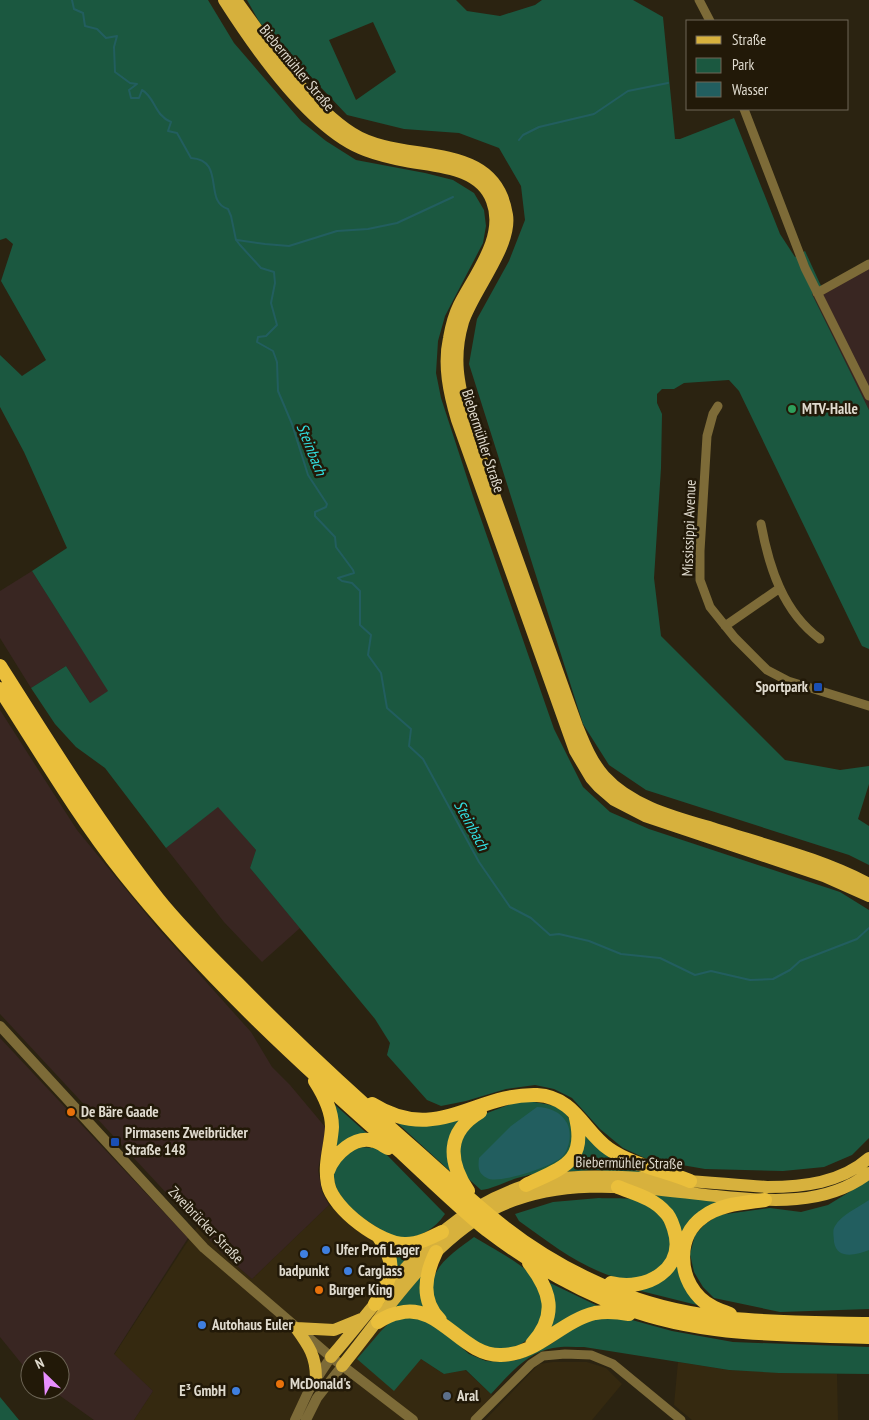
<svg xmlns="http://www.w3.org/2000/svg" width="869" height="1420" viewBox="0 0 869 1420" font-family="'PT Sans Narrow',sans-serif">
  <rect width="100%" height="100%" fill="#2b2311"/>
  <path fill="#352910" d="M329,1205L374,1241L381,1249L421,1359L444,1374L465,1370L499,1401L480,1420H134L153,1391L114,1355L197,1227L223,1254L252,1279Z
    M553,1362H587L606,1368L622,1384L592,1420H485L539,1364Z
    M678,1362L729,1370L837,1374L838,1420H692L674,1405Z"/>
  <path fill="#392622" d="M869,263V410L812,294Z
    M32,571L109,692L90,703L66,666L31,688L0,638V591Z
    M0,710L77,830L156,926L251,1032L272,1067L290,1085L326,1128L318,1170L322,1192L329,1205L252,1279L223,1254L0,1014Z
    M218,806L256,850L250,868L300,928L262,962L224,922L166,848Z
    M0,1038L188,1238L114,1354L153,1391L134,1420H94L52,1390H60V1360H30V1374L0,1337Z"/>
  <path fill="#1b5840" fill-rule="evenodd" d="M0,0H208L234,43L301,121L326,141L356,160L425,173L453,180L474,193L484,210L486,226L483,243L445,316L438,341L436,373L441,398L473,496L554,729L583,787L610,812L649,829L840,892L869,910V1138L852,1155L824,1167L783,1171L705,1169L647,1159L623,1148L600,1129L572,1098L554,1089L535,1085L506,1089L466,1101L441,1106L427,1100L387,1055L390,1043L375,1019L250,868L256,850L218,807L166,848L105,768L76,747L55,724L31,688L66,666L90,703L108,691L32,571L67,548L24,452L0,407V355L22,376L46,360L1,281L13,244L6,238L0,240Z
    M247,0H456L467,11L500,16L535,5L542,0H633L663,17L675,139H680L734,118L780,234L795,257L805,251L822,288L812,294L869,410V649L862,646L739,391L729,380L684,383L674,389H662L657,394V403L662,414L661,468L654,578L661,636L785,760L840,770L869,766V784L858,819L869,826V865L849,855L646,790L609,765L583,724L469,364L477,319L509,261L525,220L521,186L499,148L459,133L404,129L347,115L260,23ZM373,22L396,72L356,100L329,40Z
    M528,1101C540,1103 552,1104 562,1110C572,1118 576,1134 572,1146C571,1151 565,1158 561,1161C551,1171 527,1175 514,1179C503,1183 492,1189 481,1190L462,1173L459,1142L462,1133L482,1115L516,1102Z
    M334,1104L371,1137L337,1149Z
    M465,1117C448,1141 442,1142 452,1173L394,1120Z
    M583,1126L651,1174L595,1170L564,1172Z
    M358,1147L376,1148L386,1154L445,1214C434,1230 418,1239 399,1238C393,1238 387,1233 382,1230C361,1218 323,1192 337,1163C340,1156 352,1151 358,1147Z
    M869,1180V1309L780,1312L714,1298L703,1287L694,1272L690,1254L695,1235L705,1224L719,1215L770,1208L801,1212L828,1205Z
    M654,1195L726,1201L681,1244L705,1307L637,1290L677,1256Z
    M599,1198C611,1199 629,1197 641,1201C644,1202 661,1213 663,1216C665,1220 672,1242 671,1246C669,1269 639,1284 618,1278C581,1268 550,1243 519,1221L515,1214L553,1202Z
    M474,1237C490,1247 530,1267 539,1284C541,1288 541,1294 542,1299C544,1311 544,1313 538,1324C536,1328 534,1334 530,1337C527,1341 516,1347 510,1348C480,1356 421,1309 434,1277C440,1260 460,1248 474,1237Z
    M390,1245L421,1246L393,1276Z
    M423,1273L427,1311L393,1310Z
    M548,1282L600,1307L547,1334Z
    M417,1315L451,1338L469,1354L486,1361L502,1362L517,1360L528,1356L551,1344L581,1323L602,1316L621,1317L672,1331L733,1342L869,1347V1374L779,1373L729,1370L584,1347C573,1347 563,1346 553,1348C527,1352 508,1376 491,1394L466,1370L444,1374L421,1359L394,1391L357,1359L381,1331L393,1319Z
    M0,1397L19,1420H0Z"/>
  <path fill="#225e5f" d="M537,1107C549,1107 561,1112 567,1123C572,1133 570,1147 563,1156C554,1166 498,1185 487,1178C478,1174 478,1167 479,1158L511,1126Z
    M869,1200V1250C856,1255 837,1260 834,1242C834,1237 832,1230 835,1226C841,1215 859,1207 869,1200Z"/>
  <g fill="none" stroke-linecap="round" stroke-linejoin="round">
    <path stroke="#225e5f" stroke-width="2" d="M72,0L74,9L83,13L85,26L97,29L106,38L117,36L114,47L115,72L130,83L137,84L129,90L131,98H139L142,90C155,97 154,115 171,122L168,131L177,133L191,158C226,160 203,202 228,209L231,216L236,240L240,245L261,268L274,272L275,283L271,303L277,325L266,336L258,337L257,342L273,351L277,362L278,391L292,424L308,475L327,504L326,507L315,512V516L335,537L336,547L353,570L354,573L338,578L342,581L352,583L360,591V625L371,635L368,655L381,673L387,708L411,729L409,746L423,759L479,862L510,907L531,918L550,935L559,934L589,941L621,954L660,958L695,975L711,971L750,980L773,979L790,970L800,961L857,939L869,928
      M519,140L523,135L539,127L594,114L628,91L668,83
      M237,240L265,244L289,246L337,231L368,229L397,223L453,197"/>
    <path stroke="#7d6b38" stroke-width="9" d="M699,0L710,21
      M744,109L805,268L869,396
      M817,293L869,264
      M718,406L713,414L707,436L700,551V580L710,607L735,638L767,670L788,681L869,706
      M761,524C769,567 783,612 820,639
      M725,626L780,588
      M475,1420L531,1364L543,1356L565,1354L591,1355L613,1364L681,1420"/>
    <path stroke="#7d6b38" stroke-width="10" d="M0,1026L204,1248L331,1357L413,1420
      M295,1420L309,1390L331,1357
      M306,1420L317,1398L342,1366"/>
    <path stroke="#d7b13d" stroke-width="12" d="M224,0C254,47 309,126 360,148C373,154 387,157 400,160C431,167 479,165 492,201C506,237 474,275 459,305C454,315 451,327 449,338C443,365 449,393 457,420L575,751L591,778L599,787L614,800L645,816L824,876L869,896
      M236,0C268,44 306,103 352,133C403,166 495,136 507,215C512,246 473,291 463,322C452,359 459,385 468,422L577,726C584,743 591,761 604,776C631,806 674,817 712,828C764,845 820,858 869,884
      M296,1328L334,1330L361,1319
      M296,1328C309,1346 316,1356 316,1378
      M331,1357C366,1317 401,1267 442,1232C466,1212 494,1196 524,1186C562,1174 603,1176 641,1178C683,1180 725,1184 767,1187C803,1187 841,1183 869,1158
      M342,1366C386,1312 427,1246 490,1211C559,1174 641,1188 716,1196C768,1201 825,1207 869,1173"/>
    <path stroke="#eabf3c" stroke-width="14" d="M0,666C50,745 100,825 158,899C182,929 210,956 237,983C291,1038 347,1090 405,1141C435,1167 464,1195 495,1220C534,1252 578,1277 625,1295C703,1325 787,1322 869,1324
      M0,689C40,751 78,816 124,874C206,977 303,1066 402,1153C430,1179 457,1206 487,1230C529,1262 576,1289 626,1308C704,1337 787,1334 869,1337
      M315,1081C324,1095 332,1110 332,1127C331,1146 324,1164 328,1184C333,1209 381,1245 406,1244C418,1244 430,1238 442,1232
      M372,1104C437,1145 475,1093 537,1095C575,1097 584,1132 609,1149C632,1165 663,1170 690,1181
      M328,1171C334,1154 355,1135 374,1141C379,1142 384,1146 388,1148
      M526,1185C564,1167 588,1162 575,1114
      M468,1191C448,1161 446,1132 480,1112
      M436,1252C425,1275 420,1300 440,1320
      M529,1263C551,1291 558,1315 532,1344
      M611,1283C646,1292 687,1269 674,1229C672,1223 670,1216 665,1212C653,1198 635,1194 618,1187
      M375,1304C392,1277 398,1265 379,1237
      M730,1314C719,1310 708,1306 700,1298C678,1276 676,1236 703,1217C720,1204 744,1203 765,1200
      M378,1322C384,1318 391,1314 399,1313C440,1302 461,1356 501,1355C537,1355 561,1321 595,1313C606,1311 618,1312 629,1314"/>
  </g>
  <circle fill="#2e9e5b" stroke="#221908" stroke-width="2" cx="792" cy="409" r="5"/>
  <g fill="#1a4fb4" stroke="#221908" stroke-width="2">
    <rect x="813" y="682" width="10" height="10" rx="2.5"/>
    <rect x="110" y="1137" width="10" height="10" rx="2.5"/>
  </g>
  <g fill="#e8710a" stroke="#221908" stroke-width="2">
    <circle cx="71" cy="1112" r="5"/>
    <circle cx="319" cy="1290" r="5"/>
    <circle cx="280" cy="1384" r="5"/>
  </g>
  <g fill="#3f7fe0" stroke="#221908" stroke-width="2">
    <circle cx="326" cy="1250" r="5"/>
    <circle cx="304" cy="1254" r="5"/>
    <circle cx="348" cy="1271" r="5"/>
    <circle cx="202" cy="1325" r="5"/>
    <circle cx="236" cy="1391" r="5"/>
  </g>
  <circle fill="#5c6f8a" stroke="#221908" stroke-width="2" cx="447" cy="1396" r="5"/>
  <g text-anchor="middle" stroke-width="5" stroke-linejoin="round" paint-order="stroke">
    <g font-size="15" fill="#dfdace" stroke="#221908">
      <text transform="translate(297 68) rotate(50)" y="5">Biebermühler Straße</text>
      <text transform="translate(483 441) rotate(72)" y="5">Biebermühler Straße</text>
      <text transform="translate(689 528) rotate(-88)" y="5">Mississippi Avenue</text>
      <text transform="translate(629 1163) rotate(1)" y="5">Biebermühler Straße</text>
      <text transform="translate(206 1225) rotate(46)" y="5">Zweibrücker Straße</text>
    </g>
    <g font-size="15" font-weight="bold" fill="#dfdace" stroke="#221908" text-anchor="start">
      <text x="802" y="414">MTV-Halle</text>
      <text x="808" y="692" text-anchor="end">Sportpark</text>
      <text x="81" y="1117">De Bäre Gaade</text>
      <text x="125" y="1138">Pirmasens Zweibrücker<tspan x="125" dy="17">Straße 148</tspan></text>
      <text x="336" y="1255">Ufer Profi Lager</text>
      <text x="304" y="1276" text-anchor="middle">badpunkt</text>
      <text x="358" y="1276">Carglass</text>
      <text x="329" y="1295">Burger King</text>
      <text x="212" y="1330">Autohaus Euler</text>
      <text x="290" y="1389">McDonald's</text>
      <text x="226" y="1396" text-anchor="end">E³ GmbH</text>
      <text x="457" y="1401">Aral</text>
    </g>
    <g font-size="16" font-style="italic" fill="#31dee0" stroke="#221908">
      <text transform="translate(312 449) rotate(68)" y="6">Steinbach</text>
      <text transform="translate(472 825) rotate(61)" y="6">Steinbach</text>
    </g>
  </g>
  <rect x="686" y="20" width="162" height="90" fill="#221908" stroke="#6e6657"/>
  <rect x="696" y="36" width="25" height="8" fill="#d7b13d" stroke="#6e6657"/>
  <text x="732" y="45" font-size="15" fill="#dfdace">Straße</text>
  <rect x="696" y="58" width="25" height="15" fill="#1b5840" stroke="#6e6657"/>
  <text x="732" y="70" font-size="15" fill="#dfdace">Park</text>
  <rect x="696" y="82" width="25" height="15" fill="#225e5f" stroke="#6e6657"/>
  <text x="732" y="95" font-size="15" fill="#dfdace">Wasser</text>
  <g transform="translate(45 1375) rotate(335)"><circle r="24" fill="#221908" stroke="#6e6657"/>
  <path d="M0-4L9 19L0 12L-9 19Z" fill="#e88eff"/>
  <text y="-8" font-size="14" font-weight="bold" text-anchor="middle" fill="#dfdace">N</text>
  </g>
</svg>
